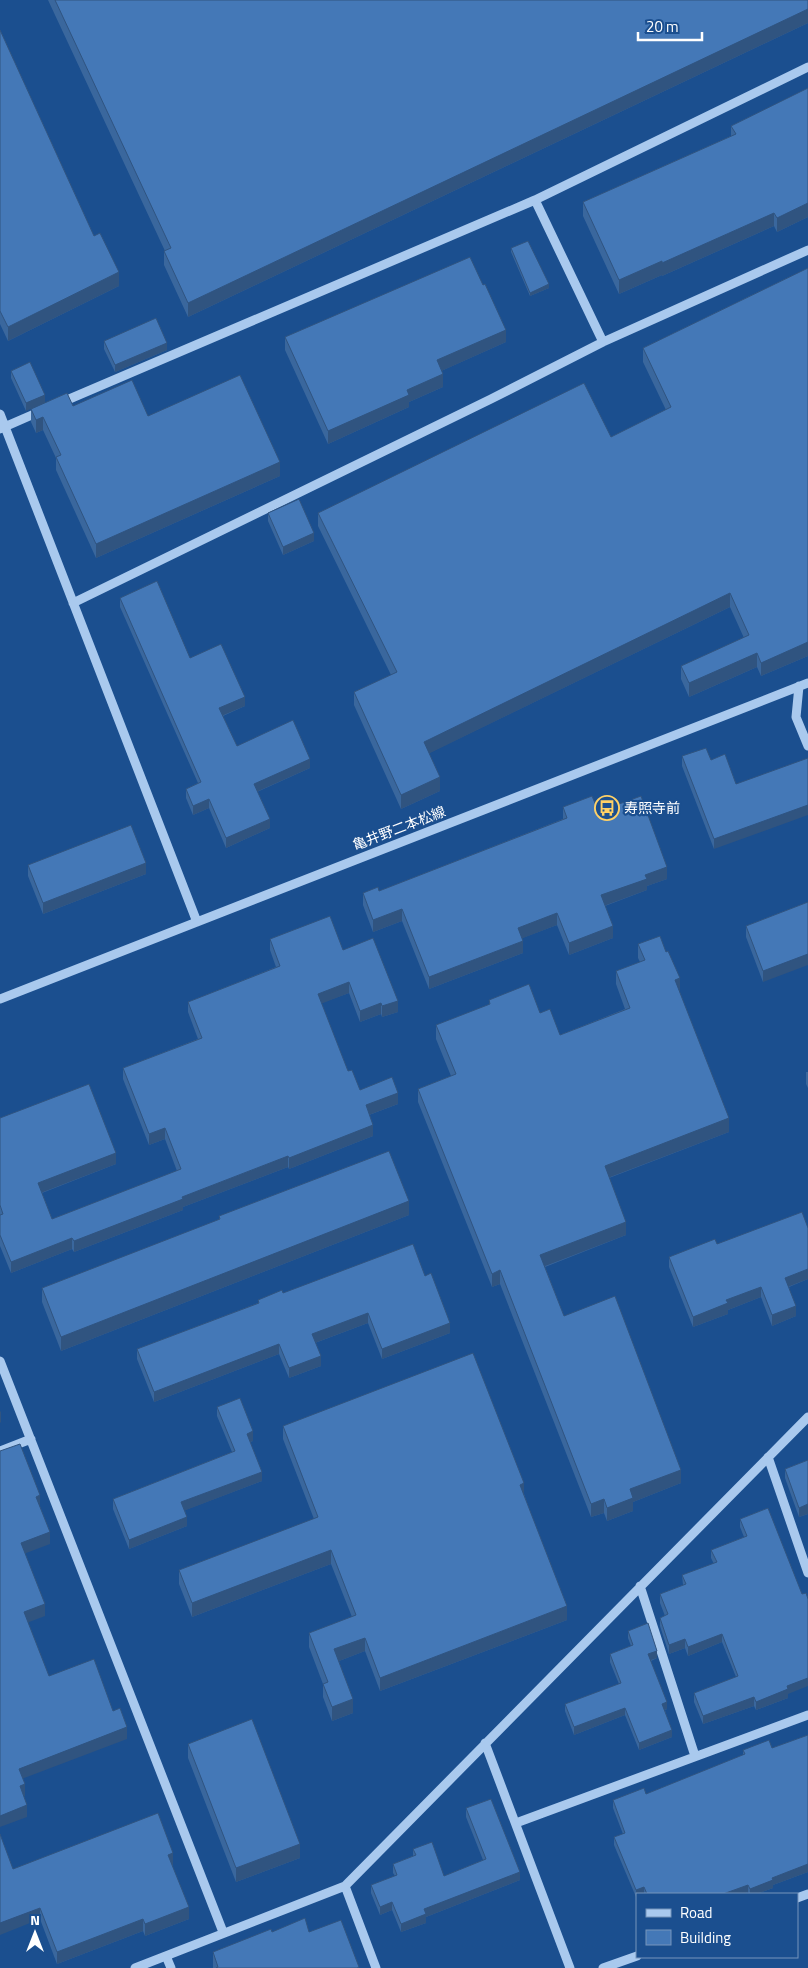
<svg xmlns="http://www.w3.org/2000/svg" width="808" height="1968" viewBox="0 0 808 1968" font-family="'Titillium Web','Noto Sans JP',sans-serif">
  <rect width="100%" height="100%" fill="#1b4f8f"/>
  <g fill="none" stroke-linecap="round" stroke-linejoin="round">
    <path stroke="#a9c9ee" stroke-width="9" d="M535,200L603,342
      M60,403L535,200L808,67
      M0,414L197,922
      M0,429L41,411
      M73,603L491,399L603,342L808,250
      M799,686L796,717L808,746
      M0,999L808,683
      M0,1361L223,1932
      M0,1451L31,1439
      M768,1457L808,1573
      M640,1586L695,1756
      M485,1743L570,1968
      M516,1823L808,1715
      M345,1886L376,1968
      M797,1898L808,1894
      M166,1956L171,1968
      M135,1968L345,1886L808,1417
      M603,1968L637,1956"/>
  </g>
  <path fill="#3a679d" d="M48,0H808V23L188,317L164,265V251H165Z
    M0,30L94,236L119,286L8,341L0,324Z
    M808,88V217L777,232L774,226L662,276V275L619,294L583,216V202L731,136V126Z
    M511,248L549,288L530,296L511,252Z
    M808,268V656L761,676L757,667L689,697L681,679V666L744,638L730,607L429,753L440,791L401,809L354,705V692L391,675L318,526V513L611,437L666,410L643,362V348Z
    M285,337L506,342L441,371L443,387L409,402V407L328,444L285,350Z
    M104,341L167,350L115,372L104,349Z
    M30,362L26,411L11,378V371Z
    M73,406L148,416L280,476L96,558L56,470V458L43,430L36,433L31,422V409Z
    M268,513L314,541L283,555L268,521Z
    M120,598L245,706L223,716L237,746L310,768L257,792L270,828L226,848L209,808L193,815L186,798V789L198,783L120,607Z
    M682,756L711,760L736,784L714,849L682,766Z
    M619,804L667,879L647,886V890L605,906L613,938L569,955L557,925L522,938L523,953L429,989L402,921L373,932L363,905V893L379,891L563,819V807L597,808Z
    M28,865L146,874L43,914L28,876Z
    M808,902L763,982L746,937V926Z
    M270,939L343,950L398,1012L382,1017L381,1014L360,1022L349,993L321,1003L348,1071L360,1090L398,1104L369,1115L373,1136L289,1169L288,1167L183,1207V1210L74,1252L72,1249L11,1273L0,1246V1118L116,1164L42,1193L52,1219L177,1171L165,1139L149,1145L123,1079V1068L198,1039L188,1012V1002L276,967L270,950Z
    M638,944L679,992L729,1132L609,1178L626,1235L545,1267L564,1316L681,1483L633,1502V1511L607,1521L604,1513L591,1517L500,1284L492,1287L418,1102V1089L451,1076L436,1039V1025L489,1005V1000L540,1013L560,1035L625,1009L616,984V971L640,962L638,958Z
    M806,1072H808V1088L806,1084Z
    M409,1215L61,1351L42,1302V1288L219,1220V1216Z
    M808,1228V1279L789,1287L796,1316L772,1326L761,1297L728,1310V1314L693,1327L669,1267V1257L717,1244Z
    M425,1276L450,1333L382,1359L368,1323L315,1343L321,1366L289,1378L279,1354L154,1402L137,1359V1349L258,1303V1300L283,1293Z
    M217,1407L253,1441L250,1442L262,1481L185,1510L187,1526L129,1549L113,1509V1499L232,1452L217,1416Z
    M283,1426L524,1494L567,1620L380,1691L365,1651L339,1661L353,1713L332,1721L323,1697V1684L309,1647V1633L352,1617L331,1564L192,1617L179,1584V1570L314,1519L283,1439Z
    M808,1460V1514L799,1517L785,1478V1469Z
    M768,1508L788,1698L756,1710L754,1706L703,1724L694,1702V1693L736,1677L722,1642L688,1656L685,1648L669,1654L660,1626V1618L665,1616L660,1603V1594L683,1585L682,1575L714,1564L711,1558V1550L744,1537L740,1527V1519Z
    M628,1631L657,1658L651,1661L667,1709L665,1710L672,1737L639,1750L625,1715L574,1735L565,1711V1704L619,1684L610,1662V1654L631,1646L628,1638Z
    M808,1735V1872L773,1885V1888L756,1894H749L748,1892L743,1894H637L636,1897L614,1845V1837L623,1834L613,1808V1800L646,1794L743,1755V1750L772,1748Z
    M188,1744L300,1858L236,1882L188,1758Z
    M466,1808L520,1880L426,1917V1923L401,1932L392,1910L380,1915L371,1893V1885L395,1876L393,1873V1864L413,1856V1849L444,1876L483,1860L466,1817Z
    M172,1865L189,1919L145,1936L143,1931L57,1964L40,1919L13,1869L173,1865Z
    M272,1932H309L359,1968H213V1952Z"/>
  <path fill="#305480" d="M808,9V23L188,317V303Z
    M808,203V217L777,232V218Z
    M774,213V226L662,276V263Z
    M662,261V275L619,294V280Z
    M119,272V286L8,341V327Z
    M549,284V288L530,296V293Z
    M506,330V342L437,373V360Z
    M167,343V350L115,372V365Z
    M443,374V387L409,402V407L328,444V431L407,390Z
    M45,395V403L26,411V403Z
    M43,417V430L36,433V420Z
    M280,462V476L96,558V544Z
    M314,533V541L283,555V547Z
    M730,593V607L424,756V742Z
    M808,642V656L761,676V663Z
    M757,653V667L689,697V683Z
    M245,697V706L219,717V708Z
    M310,759V768L254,793V784Z
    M440,777V791L401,809V795Z
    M209,799V808L193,815V806Z
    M808,805V815L714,849V839Z
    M270,819V828L226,848V838Z
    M146,863V874L43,914V903Z
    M667,867V879L647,886V890L601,907V895L645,875Z
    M402,909V921L373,932V920Z
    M557,913V925L518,940V928Z
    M613,926V938L569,955V943Z
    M523,941V953L429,989V977Z
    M808,954V965L763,982V971Z
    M680,978V992L675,980Z
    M349,982V993L318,1005V994Z
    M398,1001V1012L382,1017V1006Z
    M381,1003V1014L360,1022V1011Z
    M398,1093V1104L366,1116V1105Z
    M729,1118V1132L605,1179V1166Z
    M373,1125V1136L289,1169V1158Z
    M165,1128V1139L149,1145V1134Z
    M116,1153V1164L38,1194V1183Z
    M288,1156V1167L183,1207V1210L74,1252V1241L182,1197Z
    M409,1201V1215L61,1351V1337Z
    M626,1222V1235L540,1268V1255Z
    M72,1238V1249L11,1273V1262Z
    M808,1269V1279L785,1288V1278Z
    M500,1270V1284L492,1287V1274Z
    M761,1287V1297L728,1310V1314L693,1327V1317L726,1300Z
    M796,1306V1316L772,1326V1315Z
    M368,1313V1323L312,1344V1334Z
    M450,1323V1333L382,1359V1349Z
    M279,1344V1354L154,1402V1392Z
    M321,1356V1366L289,1378V1368Z
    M1,1411V1422L0,1423V1412Z
    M253,1431V1441L247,1443V1434Z
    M681,1470V1483L633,1502V1511L607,1521V1508L630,1489Z
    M262,1472V1481L181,1512V1502Z
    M524,1483V1497L520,1485Z
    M40,1495V1507L36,1497Z
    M604,1499V1513L591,1517V1504Z
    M808,1504V1514L799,1517V1508Z
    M187,1517V1526L129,1549V1540Z
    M50,1532V1544L21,1555V1543Z
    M331,1550V1564L192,1617V1603Z
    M45,1604V1616L24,1624V1612Z
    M567,1606V1620L380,1691V1678Z
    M722,1634V1642L688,1656V1647Z
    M365,1638V1651L334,1663V1649Z
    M685,1639V1648L669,1654V1645Z
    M657,1651V1658L648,1661V1654Z
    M808,1678V1686L788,1694V1698L756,1710V1702L787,1686Z
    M754,1697V1706L703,1724V1716Z
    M353,1699V1713L332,1721V1707Z
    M667,1702V1709L662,1711V1704Z
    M625,1708V1715L574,1735V1727Z
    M127,1727V1739L19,1780V1769Z
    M672,1730V1737L639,1750V1743Z
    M25,1784V1796L20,1798V1786Z
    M27,1805V1817L0,1827V1816Z
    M300,1844V1858L236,1882V1868Z
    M173,1853V1865L168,1866V1855Z
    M808,1864V1872L773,1885V1888L756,1894H750V1889L772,1878Z
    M520,1872V1880L426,1917V1923L401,1932V1924L424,1909Z
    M748,1885V1892L743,1894H723Z
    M644,1887V1894H637V1897H636V1890Z
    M392,1902V1910L380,1915V1907Z
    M189,1907V1919L145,1936V1924Z
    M40,1908V1919L0,1935V1923Z
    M143,1919V1931L57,1964V1952Z"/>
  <path fill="#4478b7" stroke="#305480" d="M55,0H808V9L188,303L164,251L171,248Z
    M0,30L94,236L100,233L119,272L8,327L0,311Z
    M808,88V203L777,218L774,213L662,263V261L619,280L583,202L736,134L731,126Z
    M528,241L549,284L530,293L511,248Z
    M470,257L483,285L485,284L506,330L437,360L443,374L407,390L409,395L328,431L285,337Z
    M808,268V642L761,663L757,653L689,683L681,666L749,635L730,593L424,742L440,777L401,795L354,692L397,672L318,513L584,383L611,437L671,407L643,348Z
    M156,318L167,343L115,365L104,341Z
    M30,362L45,395L26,403L11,371Z
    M240,375L280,462L96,544L56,457L61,455L43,417L36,420L31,409L67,393L73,406L132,380L148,416Z
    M299,499L314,533L283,547L268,513Z
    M157,581L190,658L221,644L245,697L219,708L237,746L293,720L310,759L254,784L270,819L226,838L209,799L193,806L186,789L201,782L120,598Z
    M706,748L711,760L725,754L736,784L808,758V805L714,839L682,756Z
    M592,796L597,808L618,800L619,804L641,796L667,867L645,875L647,879L601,895L613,926L569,943L557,913L518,928L523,941L429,977L402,909L373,920L363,893L378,887L379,891L567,818L563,807Z
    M131,825L146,863L43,903L28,865Z
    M808,902V954L763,971L746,926Z
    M330,916L343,950L373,938L398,1001L382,1006L381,1003L360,1011L349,982L318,994L348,1071L352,1070L360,1090L392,1077L398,1093L366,1105L373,1125L289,1158L288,1156L182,1197L183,1199L74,1241L72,1238L11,1262L0,1235V1215L3,1214L0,1205V1118L89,1084L116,1153L38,1183L52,1219L181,1169L165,1128L149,1134L123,1068L202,1038L188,1002L280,966L270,939Z
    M660,936L666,952L668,951L680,978L675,980L729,1118L605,1166L626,1222L540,1255L564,1316L615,1296L681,1470L630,1489L633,1498L607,1508L604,1499L591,1504L500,1270L492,1274L418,1089L456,1074L436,1025L490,1004L489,1000L529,984L540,1013L550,1009L560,1035L630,1008L616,971L645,960L638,944Z
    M389,1151L409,1201L61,1337L42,1288L220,1219L219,1216Z
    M802,1212L808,1228V1269L785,1278L796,1306L772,1315L761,1287L726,1300L728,1303L693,1317L669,1257L715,1239L717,1244Z
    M413,1244L425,1276L431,1273L450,1323L382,1349L368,1313L312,1334L321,1356L289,1368L279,1344L154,1392L137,1349L259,1303L258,1300L282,1290L283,1293Z
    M473,1353L524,1483L520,1485L567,1606L380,1678L365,1638L334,1649L353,1699L332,1707L323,1684L328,1682L309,1633L356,1615L331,1550L192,1603L179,1570L318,1517L283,1426Z
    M240,1398L253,1431L247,1434L262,1472L181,1502L187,1517L129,1540L113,1499L235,1451L217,1407Z
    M20,1444L40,1495L36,1497L50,1532L21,1543L45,1604L24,1612L49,1676L94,1659L113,1711L120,1708L127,1727L19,1769L25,1784L20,1786L27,1805L0,1816V1451Z
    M808,1460V1504L799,1508L785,1469Z
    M768,1508L802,1594L806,1593L808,1599V1678L787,1686L788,1689L756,1702L754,1697L703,1716L694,1693L738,1676L722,1634L688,1647L685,1639L669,1645L660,1618L668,1614L660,1594L686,1584L682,1575L717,1562L711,1550L747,1536L740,1519Z
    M648,1623L657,1651L648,1654L667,1702L662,1704L672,1730L639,1743L625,1708L574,1727L565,1704L621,1683L610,1654L633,1645L628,1631Z
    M252,1719L300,1844L236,1868L188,1744Z
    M808,1735V1864L772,1878L773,1880L750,1889L748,1885L723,1894H647L644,1887L636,1890L614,1837L625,1833L613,1800L644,1788L646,1794L745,1754L743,1750L769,1740L772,1748Z
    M491,1799L520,1872L424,1909L426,1914L401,1924L392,1902L380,1907L371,1885L397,1875L393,1864L416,1855L413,1849L432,1842L444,1876L486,1859L466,1808Z
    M158,1813L173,1853L168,1855L189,1907L145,1924L143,1919L57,1952L40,1908L0,1923V1834L13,1869Z
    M305,1918L309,1932L341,1920L359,1967L357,1968H216L218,1967L213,1952L271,1929L272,1932Z"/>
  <defs>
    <symbol id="bus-ring" viewBox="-11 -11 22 22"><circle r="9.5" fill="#1b4f8f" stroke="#ffd166" stroke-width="1.5"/><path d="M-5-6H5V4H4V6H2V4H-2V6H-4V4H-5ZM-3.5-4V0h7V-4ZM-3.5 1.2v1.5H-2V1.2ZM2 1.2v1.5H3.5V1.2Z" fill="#ffd166"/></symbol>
  </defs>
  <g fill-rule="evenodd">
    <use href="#bus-ring" x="593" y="794" width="28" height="28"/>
  </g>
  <g text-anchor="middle" stroke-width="4.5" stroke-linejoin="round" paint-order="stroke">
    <g font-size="14" fill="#fff" stroke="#1b4f8f" text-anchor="start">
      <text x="624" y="813">寿照寺前</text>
    </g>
    <g font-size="14" fill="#fff" stroke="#1b4f8f">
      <text transform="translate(399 828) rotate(-21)" y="5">亀井野二本松線</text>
    </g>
  </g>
  <rect x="636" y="1893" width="162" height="65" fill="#1b4f8f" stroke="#7695bc"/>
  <rect x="646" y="1909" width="25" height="8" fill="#a9c9ee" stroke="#7695bc"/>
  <text x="680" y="1918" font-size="15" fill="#ffffff">Road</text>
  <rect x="646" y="1930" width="25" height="15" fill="#4478b7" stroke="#7695bc"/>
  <text x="680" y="1943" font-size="15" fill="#ffffff">Building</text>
  <g transform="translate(35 1933)" stroke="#1b4f8f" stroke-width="4" paint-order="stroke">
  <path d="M0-4L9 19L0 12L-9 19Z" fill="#ffffff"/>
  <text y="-8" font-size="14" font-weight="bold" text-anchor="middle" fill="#ffffff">N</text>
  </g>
  <path d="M638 32v8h64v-8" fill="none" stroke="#ffffff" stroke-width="2.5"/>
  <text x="646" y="32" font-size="15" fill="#ffffff" stroke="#1b4f8f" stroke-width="4" paint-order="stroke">20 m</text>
</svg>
